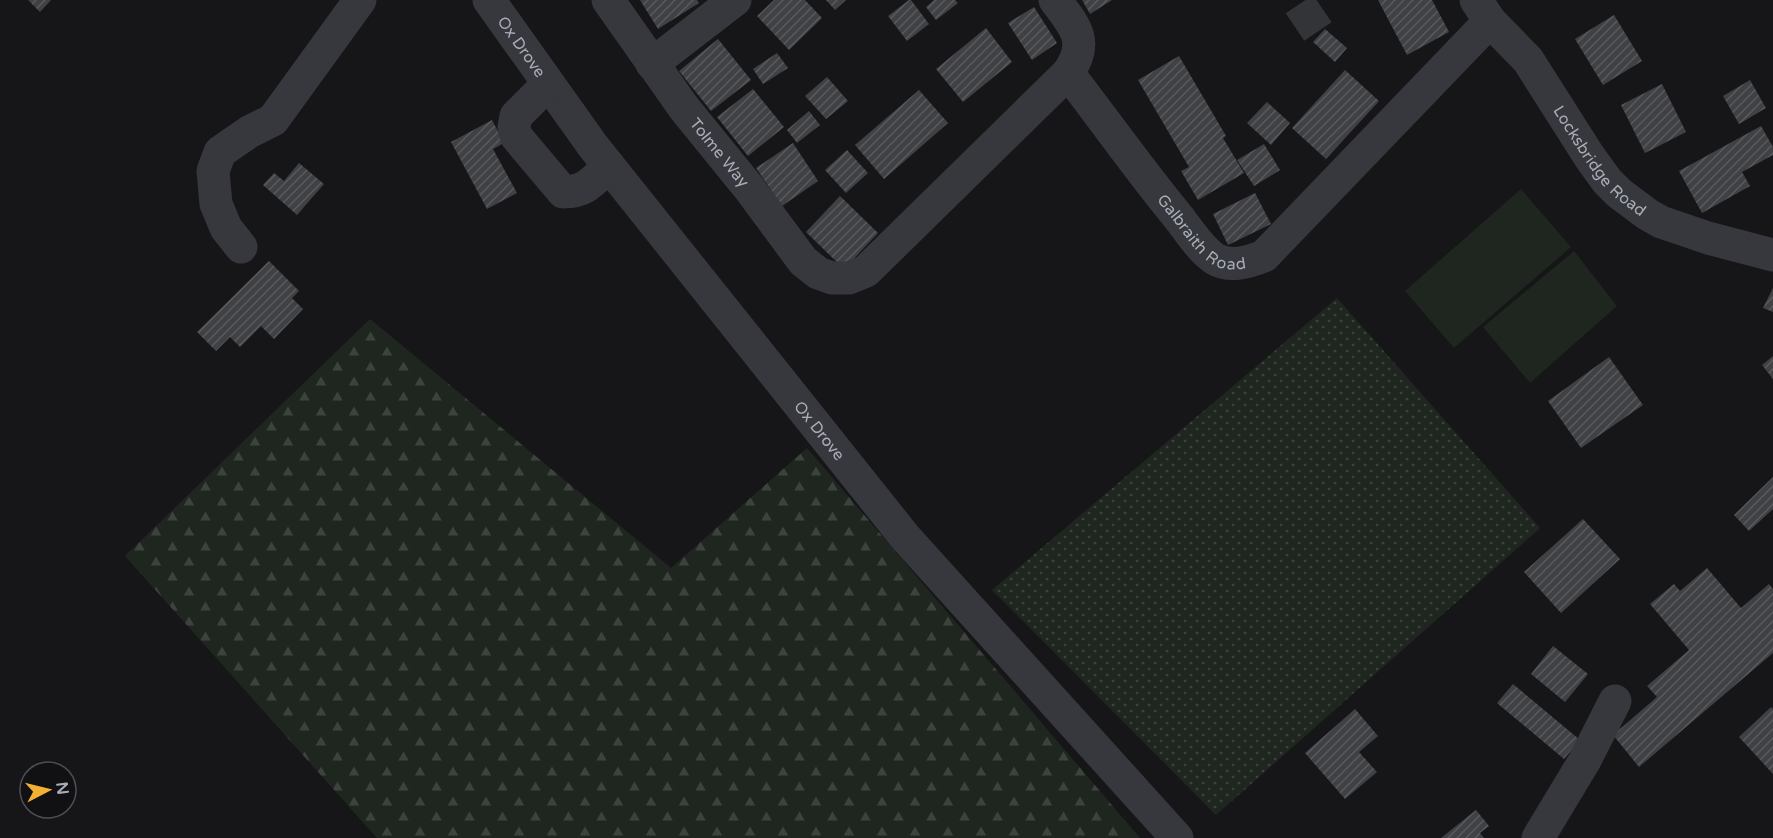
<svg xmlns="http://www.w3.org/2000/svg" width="1773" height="838" viewBox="0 0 1773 838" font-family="'Varela Round',sans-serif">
  <defs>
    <pattern id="grass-dots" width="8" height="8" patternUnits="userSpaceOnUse" patternTransform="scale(1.5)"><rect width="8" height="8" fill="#1e261f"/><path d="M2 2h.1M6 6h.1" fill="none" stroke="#3c433d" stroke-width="1.8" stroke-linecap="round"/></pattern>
    <pattern id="forest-firs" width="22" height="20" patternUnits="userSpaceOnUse" patternTransform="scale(1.5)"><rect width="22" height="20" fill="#1e261f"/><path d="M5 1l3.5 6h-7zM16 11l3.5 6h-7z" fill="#3c433d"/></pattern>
    <pattern id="building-hatch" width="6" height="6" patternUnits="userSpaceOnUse" patternTransform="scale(1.5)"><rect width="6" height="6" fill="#404145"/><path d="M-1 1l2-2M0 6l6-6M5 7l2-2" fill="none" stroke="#595a5e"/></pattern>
  </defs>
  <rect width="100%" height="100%" fill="#161618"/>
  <path fill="url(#grass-dots)" d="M1337,298L1540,528L1216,815L992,590Z"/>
  <path fill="url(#forest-firs)" d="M370,319L671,568L807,448L1140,838H377L125,556Z"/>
  <path fill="#1e261f" d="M1521,189L1571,247L1454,348L1405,291Z
    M1574,251L1617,306L1530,383L1483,327Z"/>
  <path fill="url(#building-hatch)" d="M28,0H51L40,12Z
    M640,0H697L699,3L658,29Z
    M774,0H805L822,18L789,50L757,16Z
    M826,0H846L835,10Z
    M909,0H911L929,24L907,41L888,16Z
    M934,0H955L958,3L936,20L926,7Z
    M1082,0H1112L1090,14Z
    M1378,0H1432L1449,32L1407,55Z
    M1034,7L1057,43L1032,60L1008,23Z
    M1614,15L1642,61L1603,85L1575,39Z
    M986,28L1012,62L963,102L936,69Z
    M1325,29L1347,48L1335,62L1313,42Z
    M718,39L751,80L711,111L679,71Z
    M777,53L788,68L763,84L753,69Z
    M1179,56L1226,136L1223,138L1244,173L1198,200L1181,171L1189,167L1138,80Z
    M1345,70L1379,101L1326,159L1292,128Z
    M827,77L848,101L826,119L805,96Z
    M1750,80L1766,108L1739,124L1723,96Z
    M1662,84L1686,132L1645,153L1621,105Z
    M753,89L784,127L748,156L717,117Z
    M919,90L948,123L884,179L855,145Z
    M1267,102L1290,123L1271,145L1247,123Z
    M809,111L820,125L797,143L787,130Z
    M492,120L504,143L493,149L517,193L487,209L451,142Z
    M1761,126L1773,147V155L1742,172L1750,186L1702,213L1679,171Z
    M793,143L818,181L782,206L756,168Z
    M1264,144L1280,170L1254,186L1237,160Z
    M847,150L868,173L846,193L825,170Z
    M299,163L324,184L297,215L263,185L274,173L284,181Z
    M1255,193L1271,224L1228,245L1213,214Z
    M840,196L878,233L844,269L806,232Z
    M269,261L299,291L292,298L303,309L274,339L261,326L240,347L230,337L216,351L197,332Z
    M1773,288V312L1763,308Z
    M1773,356V379L1762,365Z
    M1609,357L1643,405L1581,448L1548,401Z
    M1773,477V509L1749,531L1734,515Z
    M1583,519L1620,559L1561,613L1524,572Z
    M1707,568L1741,608L1769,584L1773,589V653L1639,767L1613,735L1657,697L1647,686L1689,650L1650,604L1674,584L1680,591Z
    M1553,646L1588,674L1565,702L1531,674Z
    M1513,684L1580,740L1564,759L1497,703Z
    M1771,707L1773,709V774L1739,737Z
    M1355,709L1378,736L1359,752L1377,772L1345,799L1305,753Z
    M1476,810L1489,826L1480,833L1484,838H1441Z"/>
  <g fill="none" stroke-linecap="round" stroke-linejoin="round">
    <path stroke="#333438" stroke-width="33" stroke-dasharray="33 16" stroke-linecap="butt" d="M1295,27L1335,0"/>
    <g stroke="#37383d" stroke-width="33">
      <path id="s1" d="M489,0L593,146L905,537L1177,838"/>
      <path id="s2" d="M608,0L684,108L749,188L803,261L818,273L832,278H849L866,271L1068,73"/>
      <path id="s3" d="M1055,0C1075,26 1090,42 1068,73C1105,121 1140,171 1179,218C1189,231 1201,250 1215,259C1230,268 1249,262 1264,256L1490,21"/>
      <path id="s4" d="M1476,0L1490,21L1528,60L1589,156L1607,181L1619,193L1647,214L1661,222L1708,238L1773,255"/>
      <path d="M652,64L735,0"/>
      <path d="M548,84L516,116L514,127L516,136L563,192C586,192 593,181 609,166"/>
      <path d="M241,247L226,228L216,204L213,171L220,152L249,132L273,120L360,0"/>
      <path d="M1538,838L1585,760L1615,701"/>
    </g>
  </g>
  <g text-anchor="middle" stroke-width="4.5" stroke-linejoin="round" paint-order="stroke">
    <g font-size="16" fill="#a8adb8" stroke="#111113">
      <text dy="6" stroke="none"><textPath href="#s1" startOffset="57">Ox Drove</textPath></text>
      <text dy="6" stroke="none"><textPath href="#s2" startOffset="189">Tolme Way</textPath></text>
      <text dy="6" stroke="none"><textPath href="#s4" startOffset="204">Locksbridge Road</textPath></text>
      <text dy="6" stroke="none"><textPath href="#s3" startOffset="294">Galbraith Road</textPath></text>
      <text dy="6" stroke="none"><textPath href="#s1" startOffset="543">Ox Drove</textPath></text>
    </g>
  </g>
  <g transform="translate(48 790) rotate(83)"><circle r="28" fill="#111113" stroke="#4d4f55" stroke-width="1.5"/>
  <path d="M0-4.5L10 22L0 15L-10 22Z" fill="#f2b134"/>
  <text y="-9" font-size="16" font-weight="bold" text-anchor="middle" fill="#a8adb8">N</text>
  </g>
</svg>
